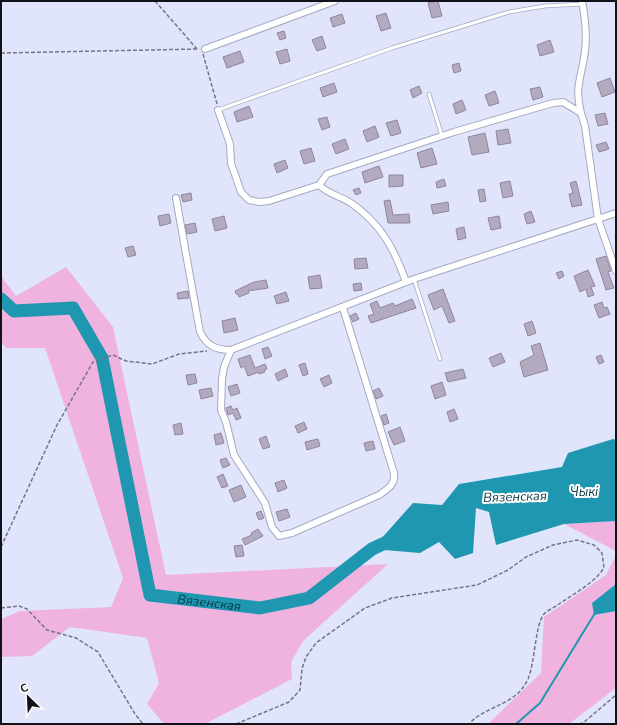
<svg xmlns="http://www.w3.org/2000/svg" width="617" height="725" viewBox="0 0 617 725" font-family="'Nunito Sans',sans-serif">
  <rect width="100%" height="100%" fill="#e0e5fc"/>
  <path fill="#f0b3e0" d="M66,267L113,327L166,575L388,564L303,641L291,662L292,679L205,724H164L147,704L159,683L147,638L70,627L32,656L1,657V619L20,611L111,607L123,578L45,348H6L1,341V276L16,296Z
    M616,521V551L564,524Z
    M616,555V584L592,603L594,615L616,611V688L569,724H488L541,673L544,617L606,575Z"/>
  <path fill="#2097b1" d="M613,439L616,440V521L564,524L496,545L489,512L476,508L473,553L455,559L439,542L420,553L372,549L413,503L442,505L459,484L562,467L568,453Z
    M616,584V611L594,615L592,603Z"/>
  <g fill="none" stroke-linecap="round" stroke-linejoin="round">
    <path stroke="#2097b1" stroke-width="2" d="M516,724L540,703L595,613"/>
    <path stroke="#2097b1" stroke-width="13" id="s1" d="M1,299L14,311L73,308L102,358L150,595L260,608L309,598L372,549L387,542"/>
  </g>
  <path fill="#b4aabf" stroke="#90869b" d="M435,1H438L442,16L432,18L428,3Z
    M386,13L391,28L381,31L376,16Z
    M342,14L345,23L333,27L330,18Z
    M284,31L286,38L280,40L277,33Z
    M322,36L326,48L317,51L312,40Z
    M550,40L554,52L540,56L537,45Z
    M287,49L290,61L280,64L276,52Z
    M240,51L244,62L227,68L223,57Z
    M459,63L461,71L454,73L452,65Z
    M610,78L615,92L602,97L597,83Z
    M334,83L337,92L323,97L320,88Z
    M419,86L422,93L413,98L410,90Z
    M540,87L543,97L533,100L530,89Z
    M495,91L499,103L489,106L485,95Z
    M462,100L466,110L456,114L453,104Z
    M249,106L253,117L237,122L234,112Z
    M605,113L608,124L598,126L595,115Z
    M327,117L330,127L322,130L318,119Z
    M397,120L401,133L391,136L386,123Z
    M375,126L379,137L367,142L363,131Z
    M508,129L511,143L498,145L496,131Z
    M485,133L489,152L472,155L468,137Z
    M345,139L349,149L336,154L332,144Z
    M606,142L609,149L599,152L596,145Z
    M311,148L315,161L304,164L300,151Z
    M432,148L437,164L421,168L417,153Z
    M285,160L288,168L277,173L274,164Z
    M379,166L383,177L365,183L362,172Z
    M389,175H403V186L389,187Z
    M444,179L446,186L437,188L436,182Z
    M510,181L513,196L503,198L500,183Z
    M576,181L582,205L572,207L569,194L573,193L570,183Z
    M359,188L361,193L356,195L353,190Z
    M484,189L486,201L480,202L478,190Z
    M191,193L192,200L183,202L181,195Z
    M390,200L393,215L409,214L410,223H388L384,201Z
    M448,202L449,211L433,214L431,205Z
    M531,211L535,222L527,224L524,214Z
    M169,214L171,223L160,226L158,216Z
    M224,216L227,228L215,231L212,219Z
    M499,216L501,228L491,230L488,218Z
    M195,223L197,232L187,234L185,225Z
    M464,227L466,238L458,240L456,229Z
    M133,246L136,255L128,257L125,248Z
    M606,256L611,271L608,272L614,288L606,290L596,259Z
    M366,258L368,268L355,269L354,259Z
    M588,270L595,286L591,287L594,295L588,297L586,289L580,292L574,276Z
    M562,271L564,276L559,279L556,273Z
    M320,275L322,288L310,289L308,277Z
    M266,280L268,288L248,291L249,293L239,297L238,294H236L235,291L254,282Z
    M361,283L362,290L354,291L353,284Z
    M443,289L455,321L449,323L442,306L434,310L428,295Z
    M188,291L189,298L178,299L177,293Z
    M286,292L289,301L277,304L274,296Z
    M412,299L416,308L371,323L368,316L374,314L370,304L377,301L380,308L393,303L395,306Z
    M602,302L604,308L607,307L610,314L599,318L594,305Z
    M356,313L359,319L353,322L350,316Z
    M235,318L238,330L224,333L222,321Z
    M532,321L536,333L528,336L524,324Z
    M540,343L548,370L524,377L520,362L534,355L531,346Z
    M268,347L272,356L265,359L262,349Z
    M501,353L505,362L493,367L489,358Z
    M250,355L255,368L265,364L267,369L264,370L265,372L259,374V372L248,376L244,366L241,368L238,359Z
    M601,355L604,362L599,364L596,357Z
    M305,363L308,374L303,376L299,365Z
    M285,369L288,376L278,381L275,374Z
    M463,369L466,378L448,382L445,373Z
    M195,374L197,383L188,385L186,375Z
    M329,375L332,383L324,387L320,379Z
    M442,382L446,395L435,399L431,386Z
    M237,384L240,393L231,396L228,387Z
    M211,388L213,396L201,399L199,390Z
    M379,388L383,396L376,399L373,391Z
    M231,406L233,410L237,408L241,418L236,420L233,413L228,415L226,408Z
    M454,409L458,419L450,422L447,412Z
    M386,414L389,423L384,425L381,416Z
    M304,422L307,429L298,433L295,426Z
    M181,423L183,434L175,435L173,425Z
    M400,427L405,441L394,445L388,432Z
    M221,433L224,443L216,445L214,435Z
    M266,436L270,447L263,449L259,439Z
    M318,439L320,446L307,450L305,442Z
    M373,441L375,449L366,451L364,443Z
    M226,458L230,465L223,468L220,460Z
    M223,474L228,486L222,488L217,477Z
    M284,480L287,488L278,492L275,483Z
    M241,485L246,497L234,502L229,490Z
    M287,509L290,517L279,521L276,512Z
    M261,511L264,518L259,520L256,513Z
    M258,529L263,536L245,545L242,539L252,535L251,533Z
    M242,545L244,556L236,557L234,546Z"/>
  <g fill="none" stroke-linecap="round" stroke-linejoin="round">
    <defs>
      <path id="lane" d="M429,94L442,136
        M218,110L392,48L509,12L545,6L583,4
        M414,279L440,359"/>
      <path id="street" d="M205,49L335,1
        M218,110L230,144L231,163L241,192L249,200L259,202L269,201L319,185L327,174L454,132L553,103L563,102L581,113L585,126L598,219L616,271
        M581,113C574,87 582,76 585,51C587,35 585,17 582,1
        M319,185C328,194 340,196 351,203C381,224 394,248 406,282
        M176,198L200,332C207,346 216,350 231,350L414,279L616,213
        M231,350L224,367L222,379L221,410L226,422L234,455L265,503L272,527L279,536L292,533L379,495C389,488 395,485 394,473L343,308"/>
    </defs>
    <use href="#lane" stroke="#a5a9bf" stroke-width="4.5"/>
    <use href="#street" stroke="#a5a9bf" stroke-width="8"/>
    <path stroke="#737685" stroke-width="1.5" stroke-dasharray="4 2" stroke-linecap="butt" d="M155,1L197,49
      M1,53L199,49
      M203,54L217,104
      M1,547L57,425L93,362L113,355L126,361L152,364L179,354L207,351
      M1,608L19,606L27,609L47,630L76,638L98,652L135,714L143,724
      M236,724L289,702L300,690L302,669L306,657L316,643L365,608L392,598L477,585L508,570L526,557L553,545L577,540L594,545L602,553L604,568C593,584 575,593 559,604C555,607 548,610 544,614C535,625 535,663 528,679C516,706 486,705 469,724
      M579,724L583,723L616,695"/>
    <use href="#lane" stroke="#fff" stroke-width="3"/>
    <use href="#street" stroke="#fff" stroke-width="6"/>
  </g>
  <g text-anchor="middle" stroke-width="4" stroke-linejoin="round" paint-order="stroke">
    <g font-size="13" font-style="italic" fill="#093b47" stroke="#fff">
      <text x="584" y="496">Чыкі</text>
      <text transform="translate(515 496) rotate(-2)" y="5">Вязенская</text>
      <text dy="5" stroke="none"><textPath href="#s1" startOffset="436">Вязенская</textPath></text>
    </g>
  </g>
  <rect width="617" height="725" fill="none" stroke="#101119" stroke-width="4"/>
  <g transform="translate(28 697) rotate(336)" stroke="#ffffff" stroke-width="3" paint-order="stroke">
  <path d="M0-3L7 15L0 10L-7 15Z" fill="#101119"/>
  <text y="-6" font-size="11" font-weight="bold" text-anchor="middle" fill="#101119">С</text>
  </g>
</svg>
